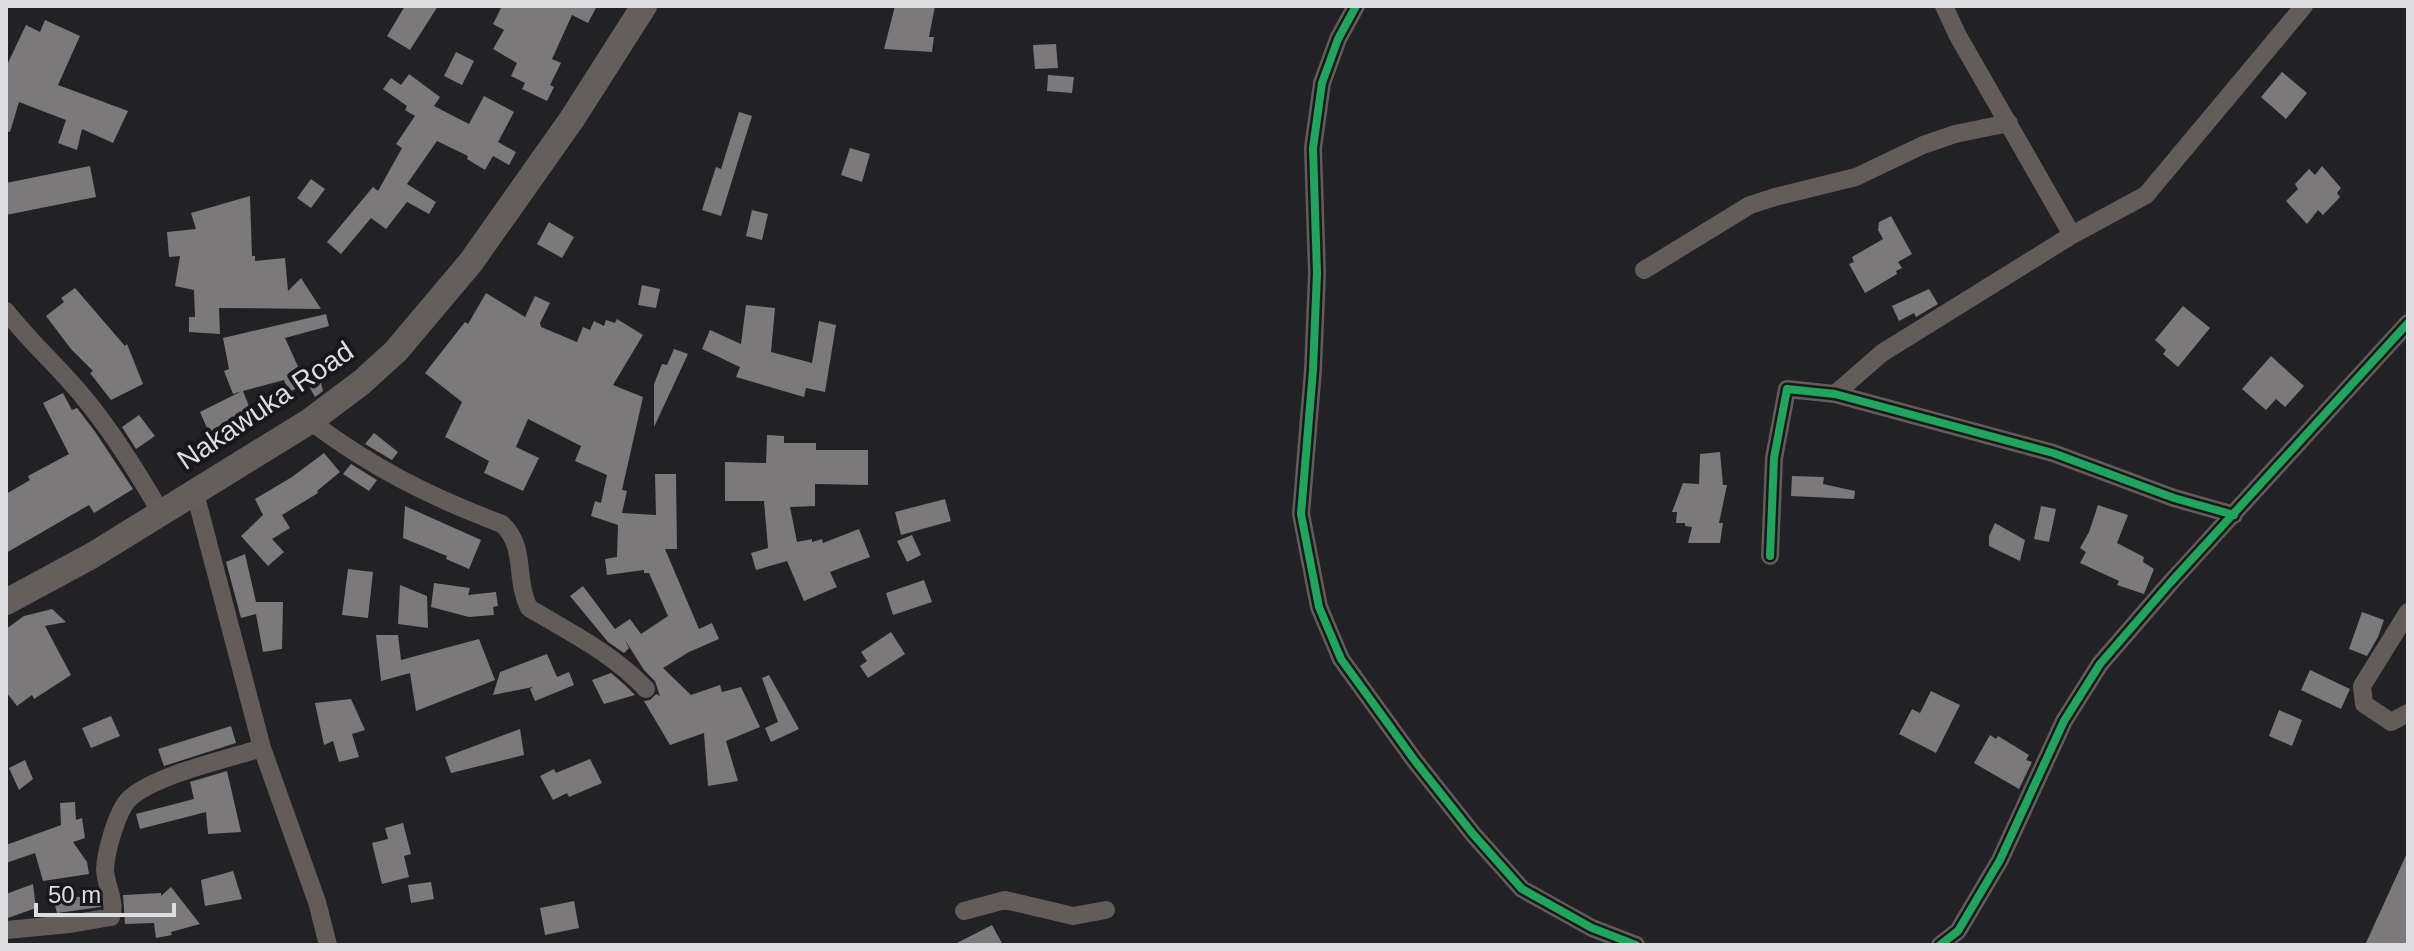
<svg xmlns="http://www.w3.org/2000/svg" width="2414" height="951" viewBox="0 0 2414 951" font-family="Helvetica,sans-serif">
  <rect width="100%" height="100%" fill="#222125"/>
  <path fill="#7b797a" d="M405,6H438L410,50L387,36Z
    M502,6H597L588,23L572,15L552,59L561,63L550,85L554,87L547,101L522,89L525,83L511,76L517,63L493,49L504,30L493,24Z
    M895,6H935L929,37H934L932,52L884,49Z
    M45,20L80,36L58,85L128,111L113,143L82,129L77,150L58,143L66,120L19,102L10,132L6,131V67L26,25L40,32Z
    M1056,44L1058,68L1035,69L1033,45Z
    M456,52L474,61L462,85L444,76Z
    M2282,72L2307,93L2286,119L2261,97Z
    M409,74L440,97L434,106L469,124L484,96L514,112L498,142L516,152L509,165L493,156L485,170L467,159L468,156L437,141L407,184L436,202L429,214L407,202L386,229L371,218L341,254L327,242L373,187L378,191L402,148L396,144L415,116L405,110L407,106L383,89L391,78L401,85Z
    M1048,75L1074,77L1072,93L1047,91Z
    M739,112L752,116L721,216L702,210L716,167L721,169Z
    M850,148L870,154L862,182L841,175Z
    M90,166L96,197L6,215V183Z
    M2322,166L2341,188L2337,193L2340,197L2323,215L2318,210L2307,224L2286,201L2298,189L2295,184L2309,169L2315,175Z
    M311,179L325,189L311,208L297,198Z
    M250,196L252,256H255V261L285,258L288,291L301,278L321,309L219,308L220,334L189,332V317H195L194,290L175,286L180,256L169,257L167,232L196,229L191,213Z
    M752,210L768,214L762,240L746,236Z
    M1891,216L1912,254L1898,262L1902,268L1896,271L1897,274L1865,293L1849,264L1854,262L1852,257L1883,239L1878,230L1879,222Z
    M549,222L574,237L562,258L537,244Z
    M642,285L660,289L656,308L638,305Z
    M75,288L125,346L127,344L143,384L111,400L90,373L93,371L71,349L46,316L64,302L61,298Z
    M1929,289L1938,304L1916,317L1914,313L1899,321L1892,306Z
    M486,293L525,317L535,296L550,303L540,323L541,327L577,342L583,327L590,330L594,321L604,326L606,320L615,323L617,319L643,335L613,385L643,397L622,490L627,491L622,513L656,515L655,474H676L677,549H665L699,629L712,623L719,639L689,652L663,668L691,695L720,685L722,692L741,687L760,727L726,741L738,781L708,786L704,733L670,745L644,701L650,700L656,694L660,696L655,681L644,670L625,640L629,648L624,653L608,642L570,596L583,586L615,629L630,619L641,634L668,616L649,573H644V570L607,575L605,559L617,557L618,525L591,516L595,501L601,503L607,475L575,461L581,446L528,419L516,447L539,458L523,491L484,473L489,461L445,437L462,402L425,373L465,322L468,324Z
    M746,305L775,308L771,352L812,363L819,321L836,325L825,392L806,388L804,397L736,377L740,367L702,349L710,330L741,344Z
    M2183,306L2210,328L2178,367L2163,354L2166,350L2155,340Z
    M326,314L329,326L285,338L306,384L289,392L284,380L243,391L254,419L240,426L237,420L210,435L200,412L242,391L233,394L224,371L229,369L223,338Z
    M674,349L688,354L654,427V384L662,364L667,365Z
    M2271,356L2304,386L2285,407L2276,399L2266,410L2242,389Z
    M316,365L325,381L321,383L323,391L315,397L301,372Z
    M63,393L72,410L77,408L96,433L133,489L94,513L89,505L6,553V494L30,480L28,476L69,454L43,403Z
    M139,415L155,436L136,449L122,427Z
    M374,433L398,452L392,460L365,444Z
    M767,435L784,436V443H816V450H868V485L815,484V506L790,507L797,542L812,539V542L822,539L823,543L859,529L870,557L830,572L837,587L804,601L787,561L756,570L751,553L768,548L764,501H725V462L766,463Z
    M1720,452L1723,485H1727L1719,523H1723L1720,543H1688L1692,527L1685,526V523H1676L1677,512H1672L1683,483L1699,484L1700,454Z
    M324,453L340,472L317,491L318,493L282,515L290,528L272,539L284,552L268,566L241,536L263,515L255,499L292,477Z
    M351,464L377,480L369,491L343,474Z
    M1792,476L1824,477L1823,484L1855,491L1854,499L1791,496Z
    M945,499L951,521L901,535L895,512Z
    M2098,505L2128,515L2117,543L2144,557L2143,562L2154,569L2144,594L2117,585L2119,581L2080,563L2086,552L2080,548L2089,532Z
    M405,506L481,540L469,569L446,559L447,556L403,538Z
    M2041,506L2056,509L2049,542L2034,539Z
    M1995,523L2025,540L2020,561L1989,546V536Z
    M912,535L921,555L907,562L897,541Z
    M245,554L256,602H283L282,649L263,652L256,614L241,618L226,562Z
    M348,569L373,572L368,618L342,615Z
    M924,580L932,602L893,615L886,593Z
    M434,583L470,588L468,595L496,592L498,606L493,607L494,615L469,617L431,607Z
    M400,585L427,596L428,628L398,624Z
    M52,609L66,622L45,626L71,675L34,699L32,695L17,706L6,692V629L24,616Z
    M2362,612L2384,620L2378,637L2367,656L2349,649Z
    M891,632L905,654L868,678L860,666L867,661L861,652Z
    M376,635H398L401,660L479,639L495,680L416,711L410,673L381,681Z
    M547,654L557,677L569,672L574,685L535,701L530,689L533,687L493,695L500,672Z
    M2310,670L2350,689L2341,709L2301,690Z
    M611,673L625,685L635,695L604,704L592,680Z
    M769,675L799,729L771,742L765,728L778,722L762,678Z
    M1931,691L1960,705L1936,753L1899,734L1912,709L1920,713Z
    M351,699L365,730L352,734L359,757L339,762L333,741L324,745L315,703Z
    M2279,710L2302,720L2292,746L2269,736Z
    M111,716L120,736L91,748L82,728Z
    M231,726L236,743L164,766L158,749Z
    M520,729L524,755L451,773L445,757Z
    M1990,735L1996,739L1998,736L2029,755L2026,760L2032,762L2019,789L1974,763Z
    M590,759L602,783L569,797L567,793L553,800L540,776L554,769L556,773Z
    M25,760L33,779L19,790L9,768Z
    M227,771L241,832L208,834L206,812L140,829L136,814L194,799L190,782Z
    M75,802L76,820L82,818L85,838L73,842L87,862L89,874L43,881L35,853L6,863V845L61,825L60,803Z
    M403,823L411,854L404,856L409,877L382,884L372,843L388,839L385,828Z
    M2408,851V945H2365Z
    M233,871L242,899L205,906L201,880Z
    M431,882L434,899L411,903L408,885Z
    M33,884L36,908L8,918L6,894Z
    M171,887L200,924L171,932L172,935L156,938L154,923L125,924L123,895L161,893V896Z
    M99,896L101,907L57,913L53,898Z
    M574,901L579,928L545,935L540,908Z
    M992,925L1003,945H953Z"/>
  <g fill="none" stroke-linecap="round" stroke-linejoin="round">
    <path stroke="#635c58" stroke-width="18" d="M1356,6L1338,39L1322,83L1313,148L1317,273L1313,370L1301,514L1319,607L1341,659L1415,761L1473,834L1522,889L1592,928L1636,945
      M1944,6L1958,36L2072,235
      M1644,270L1750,205L1775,197L1856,177L1923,145L1955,134L2009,123
      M6,311C30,342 60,368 85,399C114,434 138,473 161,513
      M1835,394L1882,353L2072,235L2146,195L2304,6
      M310,421C373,468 428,496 502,524C527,547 514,578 529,608C571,633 612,653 646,689
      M195,493L262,748L317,902L328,945
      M1770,556L1774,458L1787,389L1835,394L2053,453L2174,498L2234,515
      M2408,612L2362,686L2364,704L2391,722L2408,713
      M964,911L1005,900L1073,916L1106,910
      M6,930L70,924L111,917C117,903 105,884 105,869C106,851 117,811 129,799C154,775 227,759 262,748
      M1940,945L1958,931L2000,860L2064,721L2100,664L2171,582L2408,323"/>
    <path stroke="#655f5b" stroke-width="26" d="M6,602L93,555L310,421L362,382L396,351L471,262L572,119L644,6"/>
    <defs>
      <path id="cycleway" d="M1356,6L1338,39L1322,83L1313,148L1317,273L1313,370L1301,514L1319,607L1341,659L1415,761L1473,834L1522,889L1592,928L1636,945
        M1770,556L1774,458L1787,389L1835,394L2053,453L2174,498L2234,515
        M1940,945L1958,931L2000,860L2064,721L2100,664L2171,582L2408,323"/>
    </defs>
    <use href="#cycleway" stroke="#18171c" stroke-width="13"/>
    <use href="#cycleway" stroke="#20a55d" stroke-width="8"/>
  </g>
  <g text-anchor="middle" stroke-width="8" stroke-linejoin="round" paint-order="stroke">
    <g font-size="28" fill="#dddce0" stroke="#18171c">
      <text transform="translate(265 405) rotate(-34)" y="10">Nakawuka Road</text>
    </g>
  </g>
  <rect width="2414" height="951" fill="none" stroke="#dddce0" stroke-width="16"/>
  <path d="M36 903v12h138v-12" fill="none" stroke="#dddce0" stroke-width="4"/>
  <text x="48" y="903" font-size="24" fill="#dddce0" stroke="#18171c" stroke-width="6" paint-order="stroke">50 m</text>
</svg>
